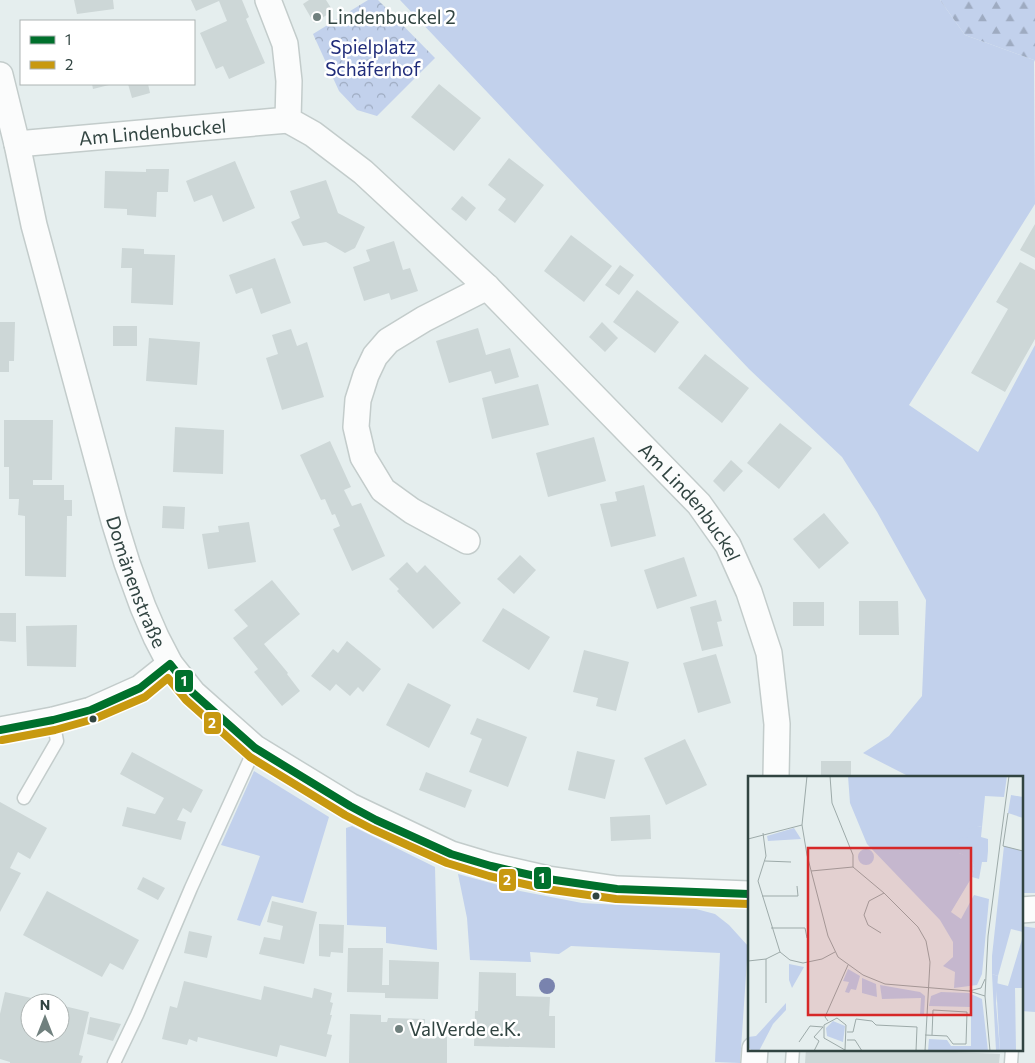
<svg xmlns="http://www.w3.org/2000/svg" width="1035" height="1063" viewBox="0 0 1035 1063" font-family="Commissioner,sans-serif">
  <defs>
    <pattern id="forest-firs" width="22" height="20" patternUnits="userSpaceOnUse" patternTransform="scale(1.25)"><rect width="22" height="20" fill="#c2d1ec"/><path d="M5 1l3.5 6h-7zM16 11l3.5 6h-7z" fill="#9eabc1"/></pattern>
    <pattern id="park-crowns" width="20" height="18" patternUnits="userSpaceOnUse" patternTransform="scale(1.25)"><rect width="20" height="18" fill="#c2d1ec"/><path d="M2 6a3 3 0 1 1 6 0M12 15a3 3 0 1 1 6 0" fill="none" stroke="#9eabc1"/></pattern>
  </defs>
  <rect width="100%" height="100%" fill="#e5eeee"/>
  <path fill="#c2d1ec" d="M400,0H940L965,35L1034,60L1035,204L909,405L978,452L1035,345V893H1021V777H910L863,753L889,736L922,696L926,600L877,512L842,457L749,369Z
    M254,771L329,817L303,903L272,896L260,926L237,920L260,856L221,845Z
    M352,826L435,867L437,950L386,943V927L347,925L346,828Z
    M458,874L520,891L582,903L696,909L715,914L729,925L748,946L740,1063L715,1062L720,953L571,946L559,954L530,952L531,962L470,960L467,918Z
    M1021,926L1035,928V1012L1021,1011Z"/>
  <path fill="url(#forest-firs)" d="M940,0H1035V62L1034,60L965,35Z"/>
  <path fill="url(#park-crowns)" d="M368,0H378L435,58L377,116L357,110L339,91L313,34Z"/>
  <path fill="#cdd7d7" d="M74,0H113L114,9L77,14Z
    M191,0H242L249,17L246,19L265,63L229,79L223,66L216,69L200,33L227,21L219,1L196,11Z
    M309,0H326L333,11L314,23L303,4Z
    M92,84H113L93,89Z
    M128,84H148L150,93L132,98Z
    M439,84L481,118L454,151L411,117Z
    M509,158L544,185L515,223L498,210L506,199L488,185Z
    M235,161L255,208L223,222L212,195L194,202L186,181Z
    M146,169H169L168,192H157L156,217L127,215V209L104,208L105,171L146,172Z
    M326,180L338,213L365,227L355,248L345,253L326,242L303,246L291,222L300,218L290,191Z
    M462,196L476,208L466,221L451,209Z
    M1035,224V258L1020,250Z
    M571,235L612,266L584,302L544,271Z
    M394,241L403,270L410,268L418,291L391,300L389,293L364,301L353,267L370,261L366,250Z
    M122,248L144,249V254L175,255L173,305L131,303L132,268H121Z
    M275,258L291,303L261,314L252,288L236,294L229,275Z
    M1020,262L1035,270V339L1005,392L971,373L1008,309L996,302Z
    M620,265L634,275L619,295L605,285Z
    M637,290L679,322L655,353L613,322Z
    M0,322H15L14,361H9V372H0Z
    M602,322L618,338L605,352L589,337Z
    M113,326H137V346H113Z
    M478,328L486,355L510,348L519,377L495,384L491,371L449,383L436,341Z
    M291,329L297,346L307,342L324,397L282,410L266,358L278,354L272,335Z
    M149,338L200,342L197,385L146,381Z
    M705,354L749,388L722,423L678,388Z
    M538,384L549,425L492,439L482,398Z
    M4,420H53L52,480H33V485H64V500H72V516H67L66,577L25,576V516L18,515L19,499H9V467H4Z
    M780,423L812,448L779,489L747,463Z
    M175,427L224,430L223,474L173,472Z
    M594,437L606,481L548,497L536,453Z
    M330,441L351,487L344,490L352,506L361,503L385,556L352,571L333,529L340,526L335,514L332,515L325,499L321,500L300,455Z
    M731,460L743,471L724,492L713,481Z
    M644,485L656,536L611,547L600,504L617,501L615,492Z
    M163,506L185,507L184,529L162,528Z
    M824,513L849,543L819,569L793,539Z
    M249,522L256,562L208,569L202,534L219,532L218,526Z
    M520,555L536,570L514,594L497,579Z
    M684,557L697,596L657,609L644,570Z
    M407,562L417,573L425,565L461,603L433,629L397,591L399,589L389,579Z
    M272,580L300,614L264,644L288,673L287,674L300,691L282,706L254,672L258,669L233,638L248,626L234,610Z
    M716,600L722,621L717,622L723,646L702,651L690,607Z
    M859,601H898L899,635H859Z
    M793,602H824V626H793Z
    M503,608L550,637L529,670L482,641Z
    M0,613H16V642L0,641Z
    M77,625L76,667L27,666L26,626Z
    M347,641L381,669L363,692L358,687L350,696L336,684L330,691L311,676L333,649L338,653Z
    M584,650L629,662L616,711L596,706L598,698L573,692Z
    M716,654L731,703L698,713L683,663Z
    M408,683L451,705L429,748L386,725Z
    M477,718L527,737L508,787L469,772L482,739L470,734Z
    M685,739L707,785L666,805L644,758Z
    M577,751L615,760L605,799L568,790Z
    M132,752L203,790L191,813L183,808L177,820L186,822L181,840L122,826L127,807L155,814L164,798L120,774Z
    M821,761H851V777L821,776Z
    M426,772L472,790L465,808L419,790Z
    M0,802L47,828L30,859L18,852L10,868L21,873L0,912Z
    M650,815L651,839L611,841L610,817Z
    M143,877L165,888L158,900L137,889Z
    M47,891L139,940L123,970L110,963L102,977L23,935Z
    M272,901L317,912L304,964L259,954L264,937L280,940L283,926L267,922Z
    M319,924L344,925L343,953L331,952L330,957L319,956Z
    M189,931L212,936L207,958L184,953Z
    M348,948H383L382,985H389V960L439,962L438,999L385,998V993L347,992Z
    M479,972L516,973V996L550,997L549,1016H555V1048L474,1046L475,1011H478Z
    M184,981L261,1000L264,986L312,998L314,988L332,993L330,1002L333,1003L330,1015H332L327,1034L332,1035L326,1057L280,1045L277,1057L198,1037L197,1042L189,1039L187,1045L162,1039L170,1006L177,1008Z
    M5,992L49,1002L30,1003V1033H60V1005L89,1012L79,1055L83,1056L81,1063H10V1062L0,1059V1014Z
    M350,1014L381,1015V1022H387L388,1018L425,1019L424,1036L447,1037V1063H349Z
    M90,1017L121,1024L113,1041L87,1034Z
    M806,1049H884L1000,1054L999,1063H805Z"/>
  <g fill="none" stroke-linecap="round" stroke-linejoin="round">
    <defs>
      <path id="lane" d="M24,798L57,741L53,720
        M114,1063L137,1015L191,888L255,748
        M792,1063L793,1049
        M1011,1063L1012,1049"/>
      <g id="street">
        <path id="s1" d="M268,0L285,44L289,81L288,120L313,134L363,172L487,287L699,504L728,545L749,592L769,653L777,724L776,777"/>
        <path id="s2" d="M0,75L17,144L34,225L114,521L127,563L143,607L156,637L170,664L193,693L255,748L350,806L451,854L491,866L548,879L617,889L749,894"/>
        <path id="s3" d="M17,144L288,120"/>
        <path d="M467,541L412,511L383,490L363,457L356,427L358,400L366,375L375,356L388,341L424,319L487,287"/>
        <path d="M0,730L53,720L91,710L140,688L170,664"/>
        <path d="M1021,910L1035,909"/>
        <path d="M754,1063L755,1049"/>
      </g>
    </defs>
    <use href="#lane" stroke="#c3cccb" stroke-width="15"/>
    <use href="#street" stroke="#c3cccb" stroke-width="28"/>
    <use href="#lane" stroke="#fbfcfc" stroke-width="12"/>
    <use href="#street" stroke="#fbfcfc" stroke-width="25"/>
    <defs>
      <path id="bus-1" d="M0,730L53,720L91,710L140,688L170,664L193,693L255,748L350,806L376,820L451,854L491,866L548,879L617,889L749,894"/>
      <path id="bus-2" d="M2,740L55,730L94,719L145,697L168,678L186,700L250,757L345,815L372,829L447,863L489,876L546,889L616,899L749,904"/>
    </defs>
    <use href="#bus-1" stroke="#fff" stroke-width="11"/>
    <use href="#bus-2" stroke="#fff" stroke-width="11"/>
    <use href="#bus-1" stroke="#00702c" stroke-width="8"/>
    <use href="#bus-2" stroke="#c89910" stroke-width="8"/>
  </g>
  <circle fill="#7983ae" cx="547" cy="986" r="8"/>
  <g fill="#70807e" stroke="#fff" stroke-width="2">
    <circle cx="317" cy="17" r="5"/>
    <circle cx="399" cy="1029" r="5"/>
  </g>
  <g fill="#314441" stroke="#fff" stroke-width="2">
    <circle cx="93" cy="719" r="4.5"/>
    <circle cx="596" cy="896" r="4.5"/>
  </g>
  <g text-anchor="middle" stroke-width="5" stroke-linejoin="round" paint-order="stroke">
    <g font-size="19" fill="#314441" stroke="#fff" text-anchor="start">
      <text x="327" y="24">Lindenbuckel 2</text>
      <text x="409" y="1036">ValVerde e.K.</text>
    </g>
    <g font-size="19" fill="#202c7a" stroke="#fff">
      <text x="373" y="54">Spielplatz<tspan x="373" dy="22">Schäferhof</tspan></text>
    </g>
    <g font-size="19" fill="#314441" stroke="#fff">
      <text dy="7" stroke="none"><textPath href="#s3" startOffset="136">Am Lindenbuckel</textPath></text>
      <text dy="7" stroke="none"><textPath href="#s1" startOffset="680">Am Lindenbuckel</textPath></text>
      <text dy="7" stroke="none"><textPath href="#s2" startOffset="525">Domänenstraße</textPath></text>
    </g>
  </g>
  <g transform="translate(748 776)">
    <rect width="275" height="275" fill="#e5eeee"/>
    <path d="M100,0H259L256,21L237,20L234,51L230,50L211,77L222,81L226,90L224,101L203,136L213,143L226,119L241,123L234,198L229,209L206,212L207,196L195,190L205,181V166L192,144L119,68L102,27ZM263,19L275,21V42L260,37ZM46,52L53,63L20,65L19,60ZM256,70L275,75V156L263,153L250,200L244,198V180ZM275,160V212H267L268,275H252L248,207L260,210ZM100,193L112,200L108,214L103,213L101,217L97,216L101,206L95,205ZM114,202L128,208L129,221L114,217ZM132,209L172,216L177,220L176,239H172L173,222L134,223ZM193,216L221,217L234,223L240,275H180L181,263L199,264L203,270H223V231L181,230L183,220ZM85,245L97,250L95,266L79,260L78,252Z" fill="#c2d1ec"/>
    <path d="M230,50L234,51L233,61L240,63V75L239,86H234L231,103L224,101L226,90L222,82L211,77L206,69L213,61L220,62V53ZM244,198L250,200L248,227L252,275H248ZM38,227V234L25,248L11,275H4L0,271V261L8,260Z" fill="#c2d1ec"/>
    <path d="M110 81a8 8 0 1 1 16 0a8 8 0 1 1-16 0ZM41,188L56,191L44,212L41,204Z" fill="#c2d1ec"/>
    <path fill="none" stroke="#9daaa9" stroke-width="1" d="M59,0L54,49L59,79L80,160L90,181L115,199L137,208L221,215L237,220M82,0L84,27L105,79V91L136,117L170,151L178,165L182,186L177,275M15,57L18,80L10,105L32,176L42,184L55,187L74,183L87,176M0,63L54,49M255,70L260,37M255,70L275,75M17,85L43,86M63,95L105,91M14,120H50L49,110M23,152H57L59,162M133,157L120,149L116,139L121,125L136,117M0,185L18,183L32,176M221,215L233,212L237,203M18,227V183M89,242L98,249L97,274L76,262V249ZM80,245L77,241L100,189M99,256H105L108,243L124,245L128,249L169,251L168,275M177,259L199,260L205,268H218L219,236L185,234L184,259M99,264H107L114,275M51,266L62,250L75,251M66,275L71,265L66,261L75,251M242,275L237,220L240,160L261,0"/>
    <path fill="#d62828" fill-opacity="0.15" stroke="#d62828" stroke-width="2.5" d="M60,72H223V239H60Z"/>
    <rect width="275" height="275" fill="none" stroke="#314441" stroke-width="2.5"/>
  </g>
  <g stroke="#fff" stroke-width="2">
    <rect x="174" y="669" width="20" height="24" rx="5" fill="#00702c"/>
    <rect x="203" y="711" width="19" height="24" rx="5" fill="#c89910"/>
    <rect x="533" y="866" width="19" height="24" rx="5" fill="#00702c"/>
    <rect x="498" y="868" width="19" height="24" rx="5" fill="#c89910"/>
  </g>
  <g font-size="14" text-anchor="middle" font-weight="bold" fill="#fff">
    <text x="184" y="686">1</text>
    <text x="212" y="728">2</text>
    <text x="542" y="883">1</text>
    <text x="507" y="885">2</text>
  </g>
  <rect x="20" y="20" width="175" height="65" fill="#ffffff" stroke="#adb4b3"/>
  <rect x="30" y="36" width="25" height="8" fill="#00702c" stroke="#adb4b3"/>
  <text x="65" y="45" font-size="15" fill="#314441">1</text>
  <rect x="30" y="61" width="25" height="8" fill="#c89910" stroke="#adb4b3"/>
  <text x="65" y="70" font-size="15" fill="#314441">2</text>
  <g transform="translate(45 1018)"><circle r="24" fill="#ffffff" stroke="#adb4b3"/>
  <path d="M0-4L9 19L0 12L-9 19Z" fill="#70807e"/>
  <text y="-8" font-size="14" font-weight="bold" text-anchor="middle" fill="#314441">N</text>
  </g>
</svg>
